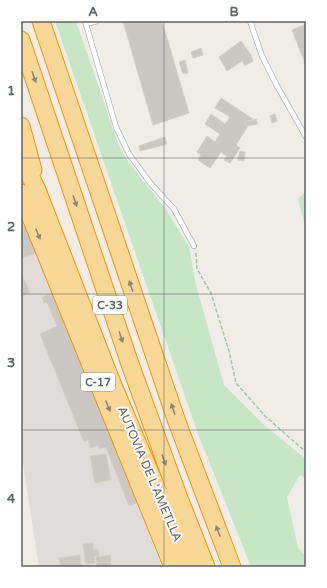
<svg xmlns="http://www.w3.org/2000/svg" width="327" height="588" viewBox="0 0 327 588" font-family="'Varela Round',sans-serif">
  <rect width="100%" height="100%" fill="#f0ede7"/>
  <path fill="#dfdcd9" d="M21,216L110,434L162,567H39L21,451Z"/>
  <path fill="#c7e6c5" d="M55,21H76L119,146L127,160L167,211L189,247L196,285L224,385L263,424L306,459V479L300,475L287,497L298,548L306,557V567H251L197,431Z
    M306,191V229L298,199Z"/>
  <path fill="#cbc8c3" stroke="#d5cfc5" d="M123,21H162L189,113L153,125Z
    M306,24V66L292,30Z
    M241,41L251,55L253,61L245,66L242,61L227,71L219,57Z
    M201,48L203,55L193,58L191,52Z
    M185,60L188,73L183,74L179,62Z
    M221,98L253,119L245,122L246,126H248L236,145L240,148L230,163L224,160L227,156L221,152L210,168L198,160L201,155L197,152L207,136L215,142L220,134L205,124L211,114L225,124L230,117L215,108Z
    M275,114L277,121L272,123L270,116Z
    M256,119L258,124L246,126L245,122Z
    M165,137L167,144L140,151L139,146Z
    M240,151L245,152L244,161L238,160Z
    M26,225L37,253L21,258V227Z
    M22,276L30,292L23,296L21,292Z
    M54,292L139,502L129,506L106,447L99,449L98,445L91,448L88,440L84,442L40,334L57,326L47,302L44,303L42,297Z
    M106,454L111,480L95,483L90,456Z
    M93,543V549H98L99,556H94L95,563L86,564L83,544Z
    M80,555L81,567H61L59,558Z
    M110,555L111,567H97L96,557Z"/>
  <g fill="none" stroke-linecap="round" stroke-linejoin="round">
    <defs>
      <path id="lane" d="M85,21L116,127L129,154L151,184L174,209L194,246
        M87,21L90,23L97,21
        M250,21L262,56L276,84L306,137"/>
      <path id="highway" d="M41,21L177,422L232,567
        M21,40L130,364L177,493L206,567
        M21,126L33,170
        M21,157L37,190L112,383L190,567
        M21,193L173,567"/>
    </defs>
    <use href="#lane" stroke="#b4b7bb" stroke-width="6"/>
    <use href="#highway" stroke="#ef9608" stroke-width="19"/>
    <path stroke="#9ec8a7" stroke-width="1.5" stroke-dasharray="4 2" stroke-linecap="butt" d="M196,253L197,269L211,293L229,351L236,383L265,416L306,452"/>
    <use href="#lane" stroke="#fff" stroke-width="4.5"/>
    <use href="#highway" stroke="#f9d895" stroke-width="17"/>
  </g>
  <defs><path id="oneway-solid" d="M-6-.8H1V-3.2L6.5 0L1 3.2V.8H-6Z"/></defs>
  <g fill="#8c8675">
    <use href="#oneway-solid" transform="translate(34 77) rotate(71)"/>
    <use href="#oneway-solid" transform="translate(75 201) rotate(71)"/>
    <use href="#oneway-solid" transform="translate(38 234) rotate(68)"/>
    <use href="#oneway-solid" transform="translate(131 286) rotate(-108)"/>
    <use href="#oneway-solid" transform="translate(121 337) rotate(71)"/>
    <use href="#oneway-solid" transform="translate(108 406) rotate(68)"/>
    <use href="#oneway-solid" transform="translate(173 409) rotate(-109)"/>
    <use href="#oneway-solid" transform="translate(164 460) rotate(70)"/>
    <use href="#oneway-solid" transform="translate(218 531) rotate(-111)"/>
  </g>
  <path fill="none" stroke="#5e6367" stroke-width="1" stroke-opacity="0.55" d="M164,21V567M21,158H306M21,294H306M21,430H306"/>
  <g text-anchor="middle" stroke-width="4" stroke-linejoin="round" paint-order="stroke">
    <g fill="#fff" stroke="#8e9295" stroke-width="1">
      <rect x="93" y="296" width="34" height="18" rx="3"/>
      <rect x="81" y="373" width="34" height="18" rx="3"/>
    </g>
    <g font-size="11" font-weight="bold" fill="#5e6367">
      <text x="110" y="309">C-33</text>
      <text x="98" y="386">C-17</text>
    </g>
    <g font-size="12" fill="#5e6367" stroke="#fff">
      <text transform="translate(150 474) rotate(67)" y="4">AUTOVIA DE L'AMETLLA</text>
    </g>
  </g>
  <rect width="327" height="588" fill="none" stroke="#ffffff" stroke-width="44"/>
  <rect x="22" y="22" width="283" height="544" fill="none" stroke="#5e6367" stroke-width="1.5"/>
  <g font-size="13" text-anchor="middle" font-weight="bold" fill="#5e6367">
    <text x="93" y="16">A</text>
    <text x="234" y="16">B</text>
    <text x="11" y="95">1</text>
    <text x="11" y="231">2</text>
    <text x="11" y="367">3</text>
    <text x="11" y="503">4</text>
  </g>
</svg>
